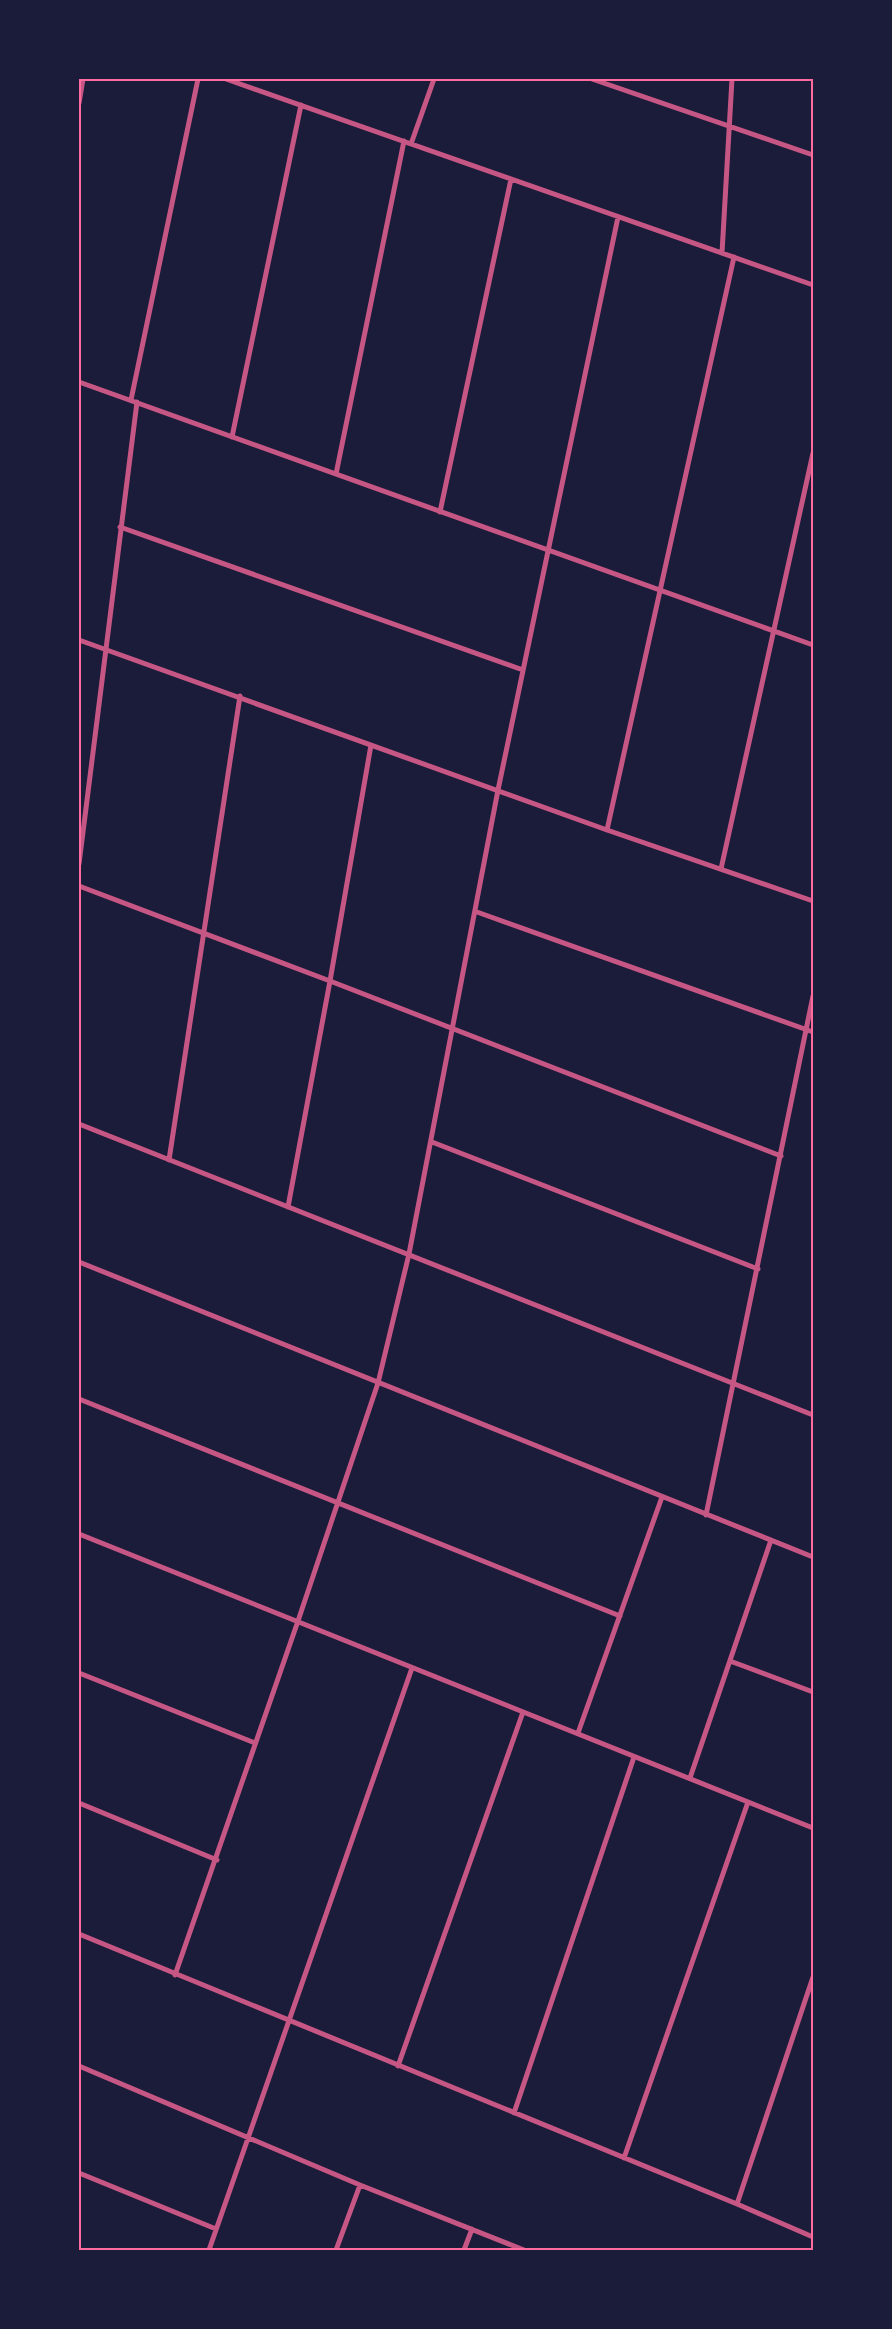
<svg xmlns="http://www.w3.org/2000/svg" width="892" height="2329" viewBox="0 0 892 2329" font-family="'Varela Round',sans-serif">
  <rect width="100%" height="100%" fill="#1b1b3a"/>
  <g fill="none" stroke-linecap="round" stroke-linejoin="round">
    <path stroke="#c65784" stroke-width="5" d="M226,79L813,285
      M592,79L813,155
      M79,103L83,79
      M411,144L434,79
      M722,253L732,79
      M79,382L813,645
      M131,400L198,79
      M232,437L301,105
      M336,474L404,141
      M440,512L511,179
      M120,527L523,670
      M79,640L607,830L813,901
      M607,830L734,257
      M79,864L137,402
      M721,869L813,453
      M79,886L330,981L781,1156
      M477,912L813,1032
      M79,1124L813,1415
      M432,1142L758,1269
      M169,1160L240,696
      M288,1207L330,981L371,745
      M79,1262L813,1557
      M79,1399L620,1616
      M706,1515L813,996
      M79,1534L813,1828
      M730,1661L813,1692
      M79,1673L255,1743
      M578,1733L662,1497
      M690,1778L771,1540
      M79,1803L217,1860
      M79,1934L737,2204L813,2237
      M175,1975L298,1621L378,1383L409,1254L498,790L618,217
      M79,2066L360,2185L524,2250
      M398,2066L523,1712
      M514,2113L634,1757
      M624,2158L748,1802
      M79,2173L216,2229
      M737,2204L813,1977
      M209,2250L412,1668
      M336,2250L360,2185
      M464,2250L472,2229"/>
  </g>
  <rect width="892" height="2329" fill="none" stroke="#1b1b3a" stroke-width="160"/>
  <rect x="80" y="80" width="732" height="2169" fill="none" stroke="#ff6b9d" stroke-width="2"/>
</svg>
